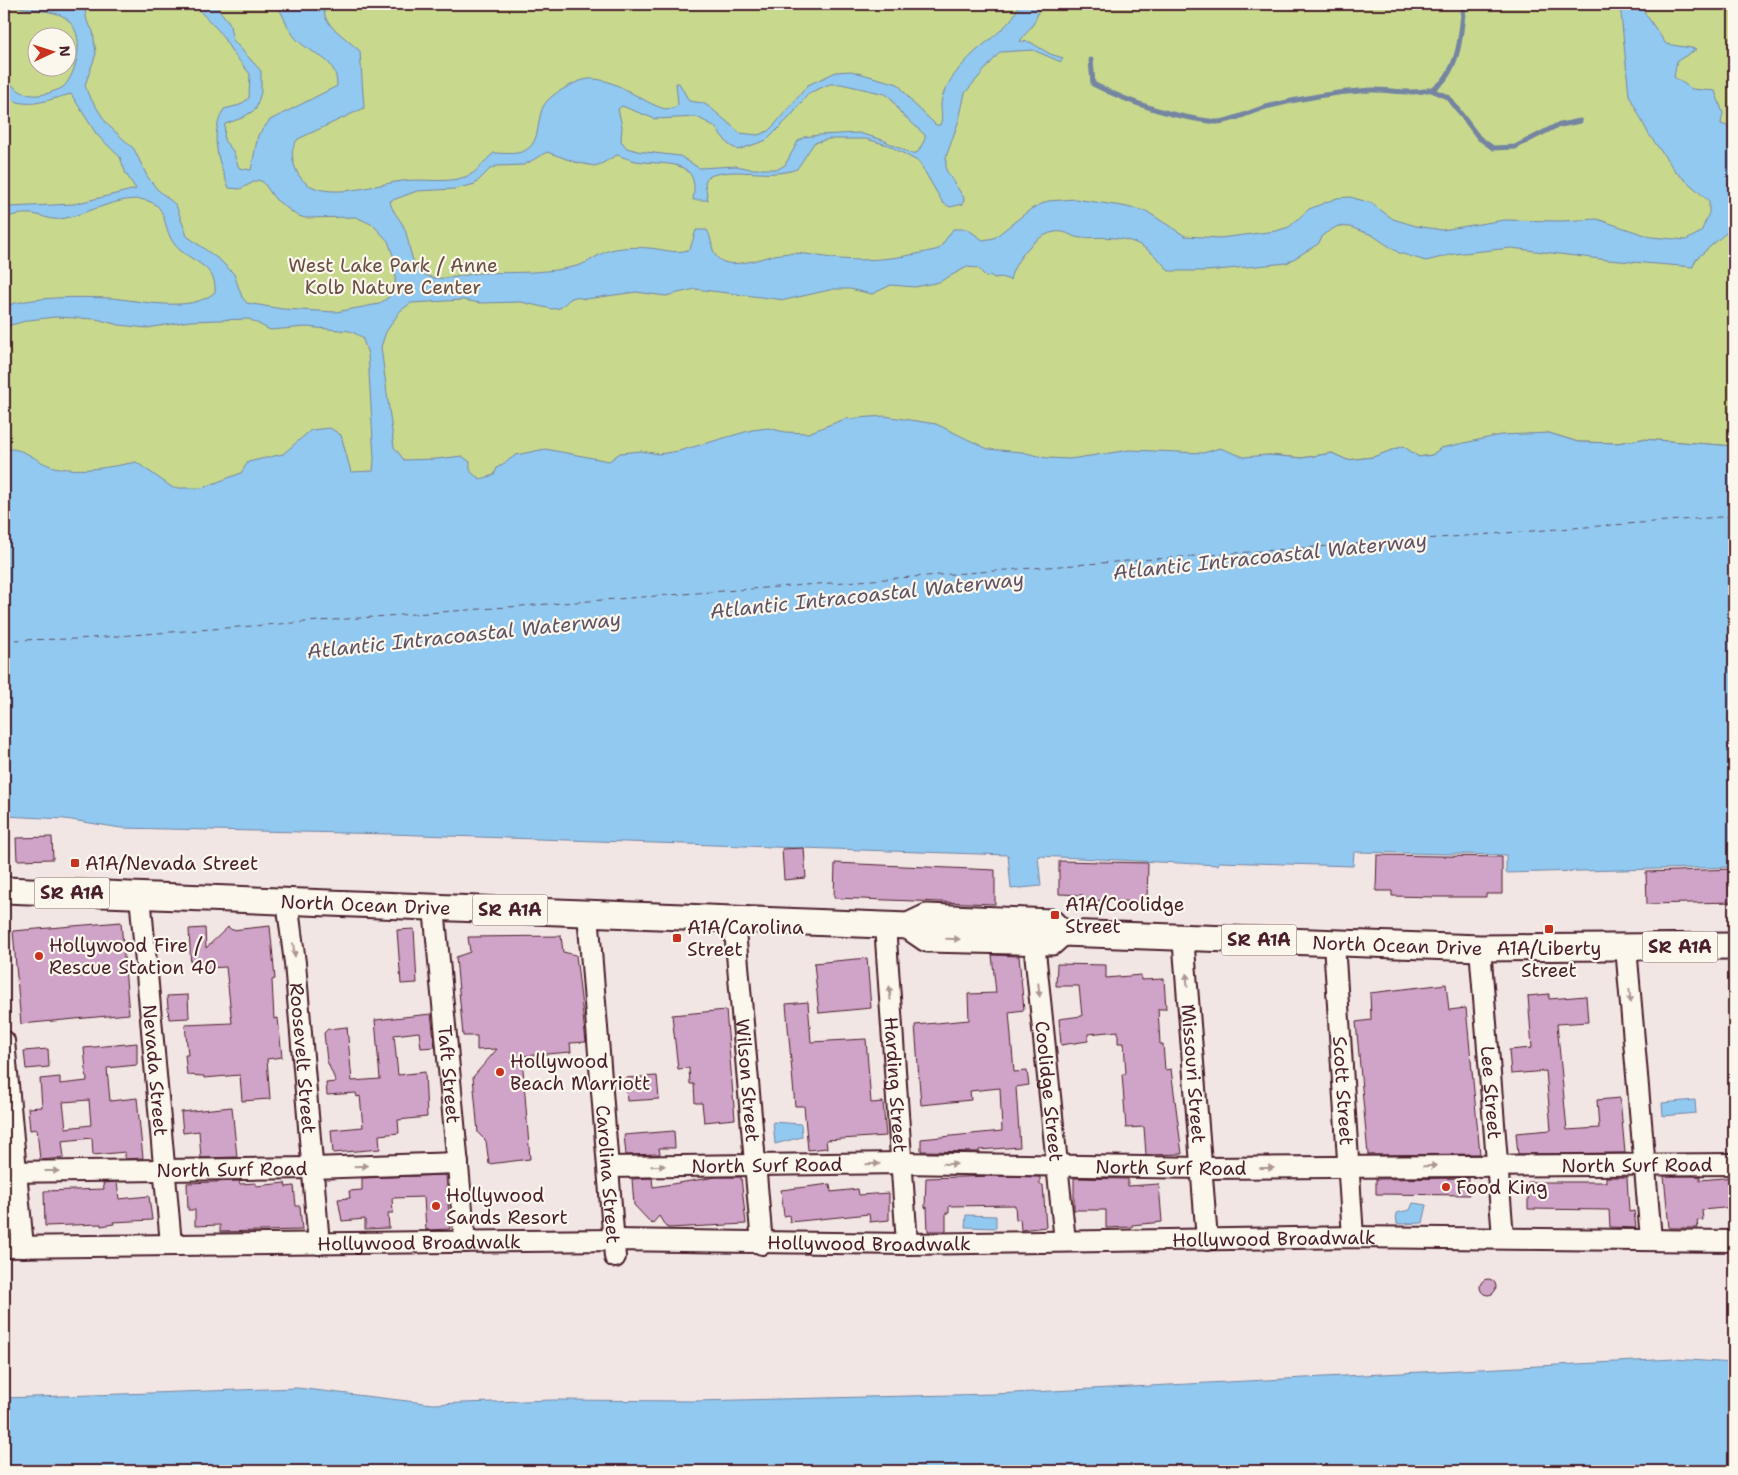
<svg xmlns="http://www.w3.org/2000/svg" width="1738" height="1475" viewBox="0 0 1738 1475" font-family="'Shantell Sans',sans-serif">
  <rect width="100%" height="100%" fill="#f2e6e5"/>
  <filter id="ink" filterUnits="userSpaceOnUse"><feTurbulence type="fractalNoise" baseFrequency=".02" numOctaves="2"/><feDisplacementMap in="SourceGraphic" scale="10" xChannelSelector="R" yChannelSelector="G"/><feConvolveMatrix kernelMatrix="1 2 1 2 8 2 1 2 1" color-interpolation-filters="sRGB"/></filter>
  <g filter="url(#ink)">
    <path fill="#c8d98d" stroke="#897c5c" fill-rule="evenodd" d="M4,4H1734V446L1642,439L1617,443L1578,442L1549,433L1441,448L1432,455L1419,457L1403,447L1373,457L1347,460L1332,453L1302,458L1270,455L424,550L4,546ZM38,38H68V68H38Z"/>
    <path fill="#92c9f0" stroke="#7585a1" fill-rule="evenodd" d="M8,4H84L87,21L93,31L96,54L85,85L88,94L107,124L134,149L147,176L157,189L176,205L187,236L221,261L234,274L242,297L247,303L282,309L336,312L379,304L390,296L395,283L396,268L393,255L388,241L373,225L356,217L305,218L296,215L275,199L263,182L258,180L240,189L229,188C218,161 209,135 224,109L240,105L249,98L250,74L233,53L219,31L193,4H214L229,22L233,40L261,71V92L256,109L242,118L225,124L224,140L233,151L239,168L251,170L258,135L270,120L337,86C337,54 308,56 293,35C286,26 283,13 276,4H322L326,19L333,28L360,51L364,108L298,139C292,146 291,154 294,164C306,210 373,184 403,181C423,178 445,184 465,177C478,173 483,161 494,153C503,153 515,155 524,151C541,143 536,122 543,107C548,97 559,91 569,86C576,82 586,78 594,79C620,81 641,102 665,109L673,108L678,105L676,83H679L689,101L703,103L711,108L740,133L758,135L768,131L776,123L808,85L836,72L851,71L898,84L912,102L936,125H940C944,116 939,107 942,98C946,83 961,65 973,54C985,42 1018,21 1018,4H1038C1040,20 1029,29 1020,41L1030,42L1050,54L1063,58L1061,62L1033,50L1000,52L965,93L959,120L946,157V170L964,198L963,204L950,207L943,203L919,162L888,145L866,139H829L814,143L797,169C766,180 737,165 707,177L705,183L708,200H693C701,156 664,166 636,161C630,160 623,157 617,155L601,164L594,166L575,162L547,152L524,165L497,166L490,169L475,184L455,189L417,191L390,201C391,210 400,219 404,227C410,241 409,263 422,273C438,285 465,273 482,273C514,272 545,274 577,266C589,263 599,253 611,250C623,247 637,247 649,248C663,249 677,255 690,249L696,230H707C713,239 710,253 720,260C735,270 765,256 780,254C800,251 820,257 840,259C874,262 906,257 939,249L953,229H967L983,240L994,238L1031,209L1048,201L1075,199L1122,206L1146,211L1185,236L1220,238L1276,231L1289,227L1309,209L1337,198L1350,197L1371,203L1393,219L1416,226L1442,230L1504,220L1561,221L1597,219L1651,237L1686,240L1701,232L1709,213V201L1676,172L1648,133L1629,95L1620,4H1639L1666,44L1697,49L1677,61L1674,77L1692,89L1715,91L1723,113L1721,124L1734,128V178L1728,183L1734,193V226L1696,259L1693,267L1608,260L1511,248L1454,254L1426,261L1399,253L1372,235L1350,227L1338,226L1324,234L1318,244L1287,263L1207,271H1169C1141,237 1123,236 1081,238C1074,238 1069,233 1063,232C1039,228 1014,260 1010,280L1001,277L994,278L990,275L987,278L978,268L967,267L939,282L915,287L891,285L872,294L850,289H834L785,300L695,289L666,296L636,292L586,299L575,297L570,299L560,308L552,309L521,302L480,303L463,300L411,303L400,311L386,332L381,347L394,447L404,460L437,459L462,456L470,462C469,472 472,474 481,479L494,475L497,468L516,455L545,449L609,461L620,453L641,451L659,454L679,451L752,430L768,428L785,432L808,433L845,419L884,416L936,424L988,449L1022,452L1047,458L1070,459L1130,450L1203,453L1220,448L1244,457L1268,455L1302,458L1332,453L1347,460L1373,457L1403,446L1419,457L1432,455L1441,448L1501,435L1549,433L1578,442L1617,443L1642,439L1734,446V867L1506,873V855L1354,852L1353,866L1219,862L1218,865L1038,856L1041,886L1011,889L1008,855L390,834L121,828L65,819L4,816V449C26,447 35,462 54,467C81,473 110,467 136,462L173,488H202L241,473L248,462L283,454L311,430L330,428L341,435L351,472L373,471L374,459L368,354L362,337L350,331L306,327L270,330L249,319L190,321L147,328L119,325L96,319L55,317L29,320L4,327V306C38,296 75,297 110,298C139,300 191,314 215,292C217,269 197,263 181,251C163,237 168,214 156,205C131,187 87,216 60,219C53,220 48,218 41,216C28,212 17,214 4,218V208L9,207L74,204L136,189L126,174L120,157L97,135L71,94C49,99 22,113 4,93V74C15,92 28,99 49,93C53,91 59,90 63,87C74,78 81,49 77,36C76,29 70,21 64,17C55,10 23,10 8,4ZM830,84H841L885,94L891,98L900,112L925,135V139L918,152L912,154L883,140L859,133L819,135L804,137L798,141L785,165L778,169H751L736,166L699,168L680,156L637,151L627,148L621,141L622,126L618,109L622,106L655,119L697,117L714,126L729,145L738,150L767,140L791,116L809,93Z
      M1695,1100L1696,1113L1663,1116L1662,1103Z
      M773,1122L801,1124L802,1137L775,1144Z
      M1413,1203L1427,1205L1423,1223L1397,1224L1396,1213L1410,1210Z
      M966,1215L996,1216V1228L965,1227Z
      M1674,1359L1734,1363V1471H4V1398L297,1388L433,1404L553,1400L696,1401L994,1394Z"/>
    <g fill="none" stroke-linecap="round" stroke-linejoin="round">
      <path stroke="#7585a1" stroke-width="5" d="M1091,60L1093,84C1132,104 1172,117 1216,122C1230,123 1255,109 1270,106C1302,98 1338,92 1371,90C1394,89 1428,100 1444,80C1461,58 1461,29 1464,4
        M1429,89L1448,97L1479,138L1493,148L1515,147L1556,126L1580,121"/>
      <path stroke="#605266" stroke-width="1" stroke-dasharray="6 5" stroke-linecap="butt" d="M4,640L77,639L1734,516"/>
    </g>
    <path fill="#d0a4c8" stroke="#4a1f2b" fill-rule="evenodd" d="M52,837L53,859L17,860L16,838Z
      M804,848L806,878L784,880L782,849Z
      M1377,855L1502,857V894H1486V897H1436L1392,896V891H1376Z
      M1059,861L1148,863L1147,902L1083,900V895L1059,894Z
      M835,863L995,870V904L834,898Z
      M1734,869V902L1647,904L1646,872Z
      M121,922L129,1014L21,1024L13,931Z
      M270,926L275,979L272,980L274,1019L278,1018L282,1057L267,1059L270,1099L242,1101L240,1075L204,1078V1076L187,1075L185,1055H188L185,1025L232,1023L226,967L191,969L189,929L205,928L206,948L228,927L232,930Z
      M414,929L417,983L401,984L397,930Z
      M561,936L563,952L576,955L586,1042L570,1043L571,1052L522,1056L530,1159L489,1164L486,1141L478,1133L473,1077L497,1049L477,1050V1036H463L456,957L470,952L468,937Z
      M992,955L1019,956L1024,1010L1009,1012L1014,1072L1027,1071L1029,1085L1016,1087L1020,1147L979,1150V1152L921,1151V1139L1002,1131L1000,1088L970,1091L971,1100L921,1105L915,1025L969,1020L968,994L996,993Z
      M867,958L871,1008L819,1013L814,963Z
      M1057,964L1106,965V978L1141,975V980L1164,979L1166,1009H1158L1160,1044H1163L1165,1070L1171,1069L1182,1154L1146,1155L1144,1127L1126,1128L1122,1074H1126L1124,1043H1118V1031L1088,1034V1041L1061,1045L1059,1019L1082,1016L1079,986H1056Z
      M1446,984L1449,1010L1466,1008L1480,1154L1368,1155L1356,1022L1371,1020L1370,993Z
      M1549,994V999L1586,996L1588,1022L1557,1024L1567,1130L1599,1128L1597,1100L1620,1098L1625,1153L1518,1154L1516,1133L1551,1130L1546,1071L1511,1074L1509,1050L1532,1048L1528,996Z
      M188,995L189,1018L169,1019L167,996Z
      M808,1002L811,1042L866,1039L871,1103L883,1102L886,1136L826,1140L827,1148L808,1150L804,1106H795L786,1004Z
      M726,1010L735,1119L704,1122L702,1103H695L694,1084H690L689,1068L678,1069L672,1015Z
      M431,1014L435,1047L421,1048L419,1032L394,1035L398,1075L425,1072L427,1117L398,1120L399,1133L379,1135L380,1149L333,1153L331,1130L363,1127L360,1096L357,1097L356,1093L327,1095L326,1083L336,1082L327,1061L324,1033L328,1029L347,1027L352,1081L380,1079L375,1020Z
      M137,1043V1065L107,1068L110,1101L137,1098L143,1158L125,1159V1152L93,1155L92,1138L62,1141L64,1158L40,1160L37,1129L30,1130L28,1108L42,1107L40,1079L60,1077V1084L87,1081L84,1048ZM89,1100L91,1125L66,1128L63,1102Z
      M48,1049L49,1067L26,1069L24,1051Z
      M657,1076L659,1099L627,1101L625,1078Z
      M232,1107L237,1157L201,1158L199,1131L183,1133L181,1112Z
      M674,1131L675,1148H659L660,1154L626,1155L624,1135Z
      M446,1175L450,1229L426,1230L424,1197L392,1198L393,1213H388L389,1228L365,1229V1219L342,1221L338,1199L350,1198L349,1191L362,1190V1178Z
      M995,1176L1040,1177V1185H1043L1046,1227L1021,1230L1020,1219L1016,1220L1015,1205L949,1206V1213H946V1231H928L927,1207L925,1208L926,1178Z
      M1664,1176H1700V1180L1734,1177V1207L1702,1210L1703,1220L1697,1221L1698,1228H1669Z
      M716,1177H741L746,1224L669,1228L666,1227L659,1216L652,1224L634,1205L632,1179L652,1178L653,1187Z
      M1606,1177H1627L1629,1212L1634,1211L1636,1228L1610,1227L1609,1210L1528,1209V1182H1606Z
      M1074,1178L1128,1179V1186L1159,1184L1162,1222L1132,1225V1227L1106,1228V1210H1074Z
      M1469,1178V1195L1376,1194V1179Z
      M239,1181L240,1184L256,1183V1186L285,1183L286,1187L294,1186L296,1206H300L302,1230L220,1232V1225L195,1226V1210H188L187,1183Z
      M117,1182L119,1199L149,1196L152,1220L113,1222L114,1224L101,1226V1224L45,1226L44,1191L104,1189L103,1183Z
      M830,1184L831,1192L858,1189L859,1195L889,1193V1220L870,1222L869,1214L790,1222L789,1215L784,1216L781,1190Z
      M1480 1287a8 8 0 1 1 16 0a8 8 0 1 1-16 0Z"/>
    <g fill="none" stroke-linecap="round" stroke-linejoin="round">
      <defs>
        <g id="minor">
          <path id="s1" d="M140,895L171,1244"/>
          <path id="s2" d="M287,901L295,963L319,1244"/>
          <path id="s3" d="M434,907L465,1242"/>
          <path id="s4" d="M588,913L615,1257"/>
          <path id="s5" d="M734,919L762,1244"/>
          <path id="s6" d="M885,925L907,1244"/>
          <path id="s7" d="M1183,936L1207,1240"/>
          <path id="s8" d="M1034,942L1065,1241"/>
          <path id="s9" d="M1334,943L1353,1237"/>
          <path d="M1626,947L1651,1239"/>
          <path id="s10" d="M1480,948L1503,1237"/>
          <path d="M4,1041L23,1247"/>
          <path id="s11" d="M609,1167L901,1163L1201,1168L1734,1164"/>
          <path id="s12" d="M4,1172L313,1168L458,1163"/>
          <path id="s13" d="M4,1247L614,1240L907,1244L1353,1237L1734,1241"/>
        </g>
        <g id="major">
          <path id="s14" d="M4,890L908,926L927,917L1051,922L1062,933L1480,948L1734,946"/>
          <path d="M908,926L927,939L1052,942L1062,933"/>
        </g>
      </defs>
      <use href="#minor" stroke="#4a1f2b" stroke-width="24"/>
      <use href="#major" stroke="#4a1f2b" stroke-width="29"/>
      <use href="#minor" stroke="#fbf7ec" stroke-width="20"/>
      <use href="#major" stroke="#fbf7ec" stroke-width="25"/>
    </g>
    <defs><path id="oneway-solid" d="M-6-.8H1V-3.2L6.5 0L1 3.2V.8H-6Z" transform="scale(1.25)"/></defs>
    <g fill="#ab9695">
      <use href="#oneway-solid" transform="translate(953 939) rotate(2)"/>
      <use href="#oneway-solid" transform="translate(294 950) rotate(82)"/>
      <use href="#oneway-solid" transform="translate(1187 980) rotate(-94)"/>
      <use href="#oneway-solid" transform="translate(1039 990) rotate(84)"/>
      <use href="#oneway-solid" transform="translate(890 993) rotate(-94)"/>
      <use href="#oneway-solid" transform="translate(1630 996) rotate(85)"/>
      <use href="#oneway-solid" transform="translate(873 1164) rotate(-1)"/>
      <use href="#oneway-solid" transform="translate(950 1164) rotate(1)"/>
      <use href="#oneway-solid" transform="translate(361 1166) rotate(-2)"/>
      <use href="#oneway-solid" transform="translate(658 1166) rotate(-1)"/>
      <use href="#oneway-solid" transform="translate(1430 1166) rotate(-1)"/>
      <use href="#oneway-solid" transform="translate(1267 1168)"/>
      <use href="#oneway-solid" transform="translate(52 1171)"/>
    </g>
  </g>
  <g fill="#c8321e" stroke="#fbf7ec" stroke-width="2">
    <rect x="70" y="858" width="10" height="10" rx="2.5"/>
    <rect x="1050" y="910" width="10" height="10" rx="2.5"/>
    <rect x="1544" y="924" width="10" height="10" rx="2.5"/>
    <rect x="672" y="933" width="10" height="10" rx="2.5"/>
    <circle cx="39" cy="956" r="5"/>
    <circle cx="500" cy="1072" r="5"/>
    <circle cx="1446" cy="1187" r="5"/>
    <circle cx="436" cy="1206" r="5"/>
  </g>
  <g text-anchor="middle" stroke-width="4.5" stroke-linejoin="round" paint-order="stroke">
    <g fill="#fbf7ec" stroke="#7f6065" stroke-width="1">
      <rect x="34.5" y="877.5" width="75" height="31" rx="4"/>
      <rect x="472.5" y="894.5" width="75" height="31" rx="4"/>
      <rect x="1221.5" y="924.5" width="75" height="31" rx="4"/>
      <rect x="1642.5" y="931.5" width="75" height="31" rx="4"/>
    </g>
    <g font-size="18" font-weight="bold" fill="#4a1f2b">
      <text x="72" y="899">SR A1A</text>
      <text x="510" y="916">SR A1A</text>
      <text x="1259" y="946">SR A1A</text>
      <text x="1680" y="953">SR A1A</text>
    </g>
    <g font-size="19" fill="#6a4e44" stroke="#fbf7ec">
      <text x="393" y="272">West Lake Park / Anne<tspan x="393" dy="22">Kolb Nature Center</tspan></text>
    </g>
    <g font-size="19" fill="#4a1f2b" stroke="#fbf7ec" text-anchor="start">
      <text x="85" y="870">A1A/Nevada Street</text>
      <text x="1065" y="911">A1A/Coolidge<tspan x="1065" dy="22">Street</tspan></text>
      <text x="687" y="934">A1A/Carolina<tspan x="687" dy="22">Street</tspan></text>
      <text x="49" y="952">Hollywood Fire /<tspan x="49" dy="22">Rescue Station 40</tspan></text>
      <text x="1549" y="955" text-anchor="middle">A1A/Liberty<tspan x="1549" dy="22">Street</tspan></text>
      <text x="510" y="1068">Hollywood<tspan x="510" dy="22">Beach Marriott</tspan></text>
      <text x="1456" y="1194">Food King</text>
      <text x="446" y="1202">Hollywood<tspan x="446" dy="22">Sands Resort</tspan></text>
    </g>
    <g font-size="19" fill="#4a1f2b" stroke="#fbf7ec">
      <text dy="7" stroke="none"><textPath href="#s14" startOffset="362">North Ocean Drive</textPath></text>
      <text dy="7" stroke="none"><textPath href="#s14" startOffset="1401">North Ocean Drive</textPath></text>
      <text dy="7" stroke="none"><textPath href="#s2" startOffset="158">Roosevelt Street</textPath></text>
      <text dy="7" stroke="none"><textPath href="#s1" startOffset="176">Nevada Street</textPath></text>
      <text dy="7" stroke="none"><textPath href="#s7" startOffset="138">Missouri Street</textPath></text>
      <text dy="7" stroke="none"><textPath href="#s3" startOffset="168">Taft Street</textPath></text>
      <text dy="7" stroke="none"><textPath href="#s5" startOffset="162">Wilson Street</textPath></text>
      <text dy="7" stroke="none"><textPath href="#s6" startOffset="160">Harding Street</textPath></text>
      <text dy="7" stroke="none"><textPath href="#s9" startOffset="148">Scott Street</textPath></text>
      <text dy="7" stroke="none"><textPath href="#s8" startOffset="150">Coolidge Street</textPath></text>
      <text dy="7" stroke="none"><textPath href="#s10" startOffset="145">Lee Street</textPath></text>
      <text dy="7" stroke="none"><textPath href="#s11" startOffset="158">North Surf Road</textPath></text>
      <text dy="7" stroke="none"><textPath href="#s11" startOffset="1028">North Surf Road</textPath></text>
      <text dy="7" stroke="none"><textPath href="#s11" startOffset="562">North Surf Road</textPath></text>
      <text dy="7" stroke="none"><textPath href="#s12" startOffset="228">North Surf Road</textPath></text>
      <text dy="7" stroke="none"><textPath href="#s4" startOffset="262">Carolina Street</textPath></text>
      <text dy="7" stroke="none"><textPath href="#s13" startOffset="1270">Hollywood Broadwalk</textPath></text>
      <text dy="7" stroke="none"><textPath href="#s13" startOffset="415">Hollywood Broadwalk</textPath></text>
      <text dy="7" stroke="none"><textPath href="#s13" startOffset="865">Hollywood Broadwalk</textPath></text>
    </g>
    <g font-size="20" font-style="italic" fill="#605266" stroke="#fbf7ec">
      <text transform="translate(1270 556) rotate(-6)" y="7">Atlantic Intracoastal Waterway</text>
      <text transform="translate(867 595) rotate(-6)" y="7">Atlantic Intracoastal Waterway</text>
      <text transform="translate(464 635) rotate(-6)" y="7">Atlantic Intracoastal Waterway</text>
    </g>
  </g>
  <rect width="1738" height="1475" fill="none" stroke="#fbf7ec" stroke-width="20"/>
  <rect x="10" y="10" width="1718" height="1455" fill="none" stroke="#4a1f2b" stroke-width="2" filter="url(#ink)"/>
  <g transform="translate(52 52) rotate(86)"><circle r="24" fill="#fbf7ec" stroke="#b4a19f"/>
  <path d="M0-4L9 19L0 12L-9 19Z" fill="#c8321e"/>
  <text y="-8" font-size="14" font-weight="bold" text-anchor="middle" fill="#4a1f2b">N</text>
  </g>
</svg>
